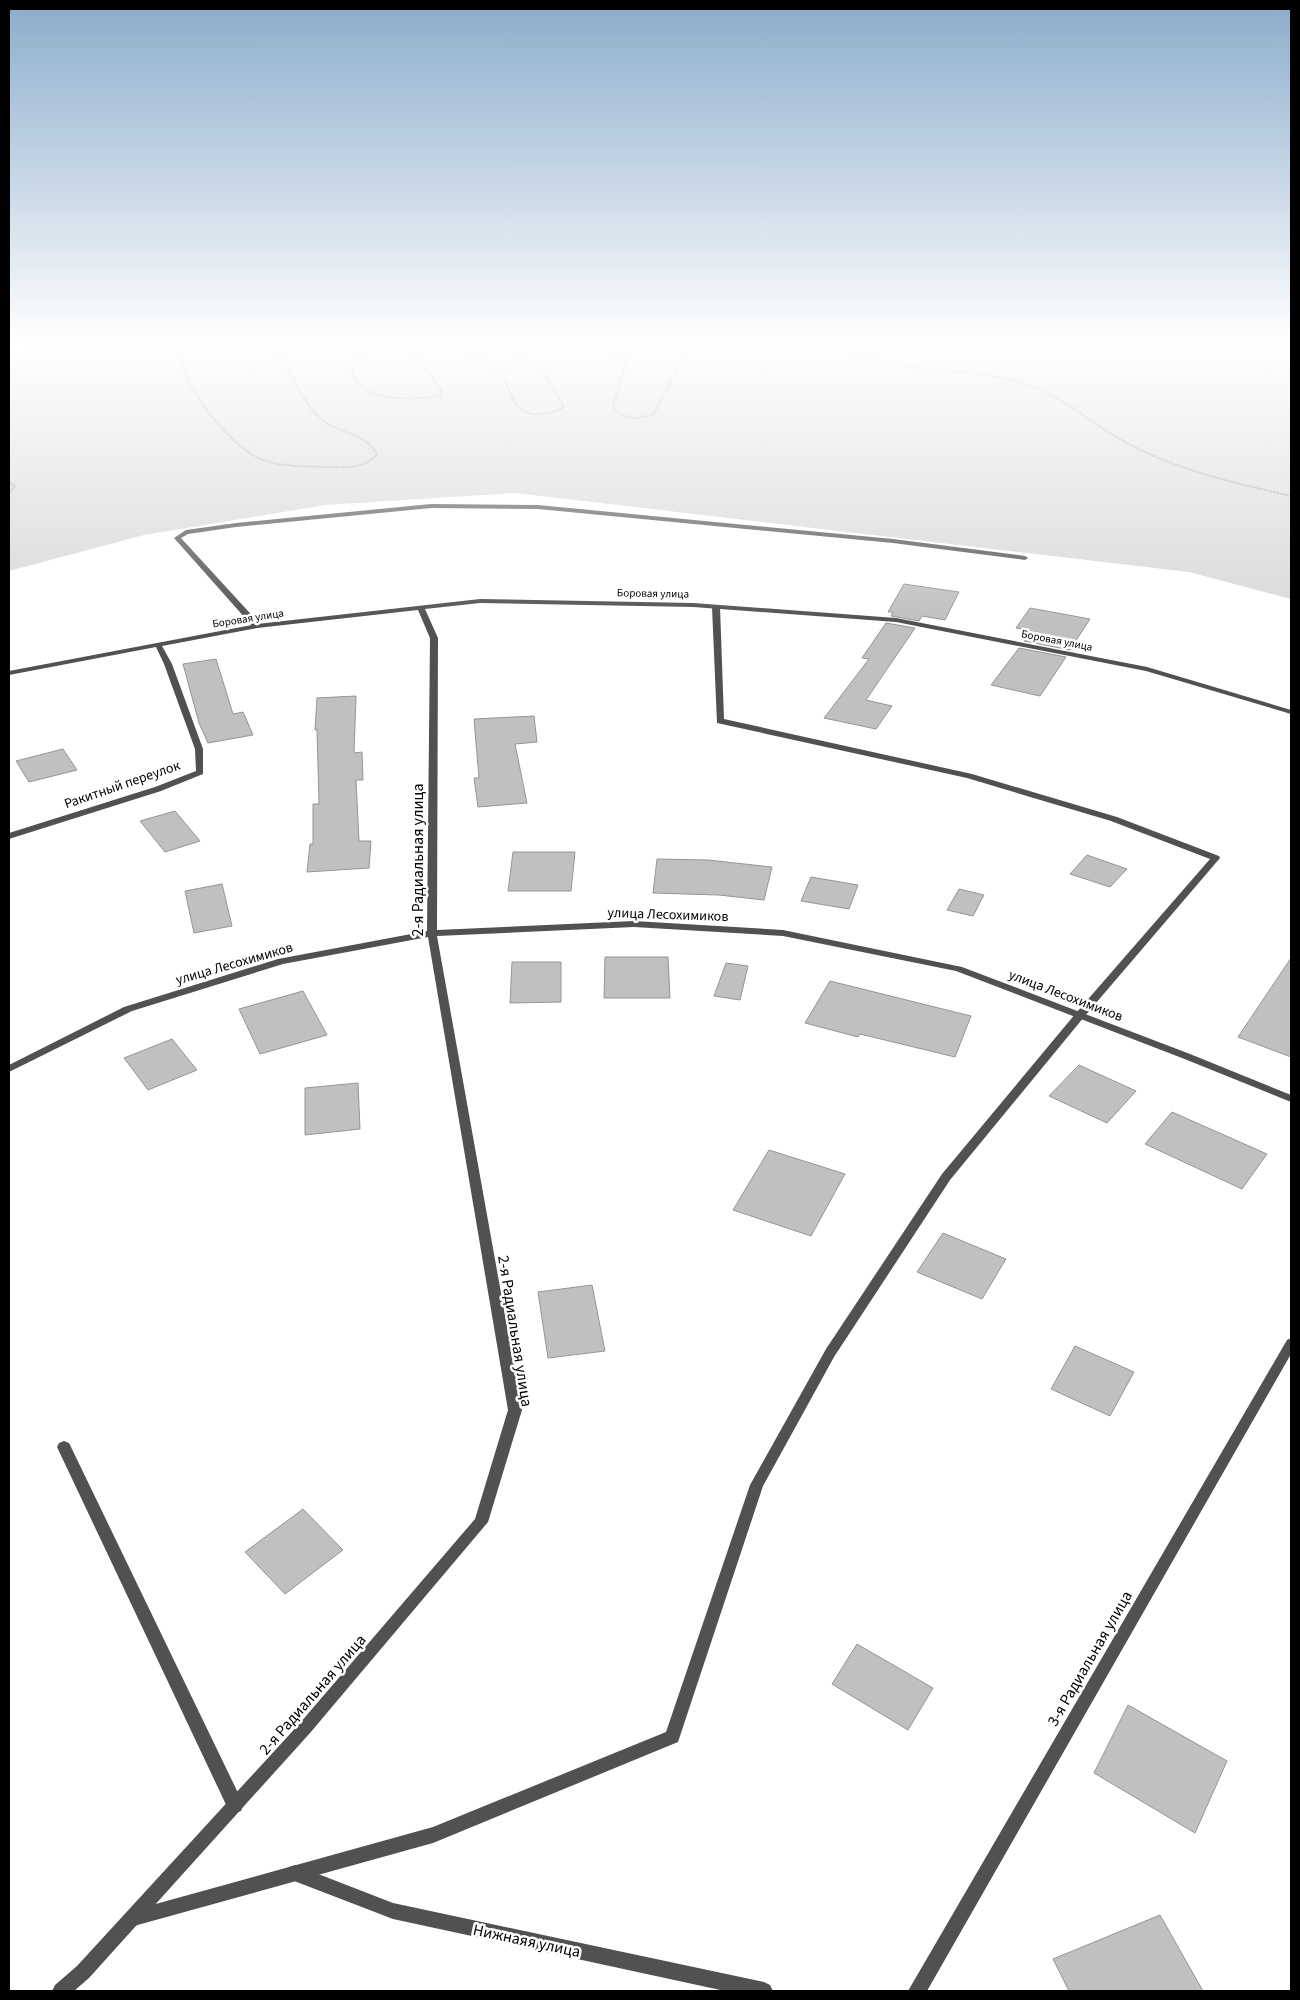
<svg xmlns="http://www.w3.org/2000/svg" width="1300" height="2000" viewBox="0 0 1300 2000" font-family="'Source Sans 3',sans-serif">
  <rect width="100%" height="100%" fill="#fff"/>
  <path fill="#d8d8d8" d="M37,344H1291V599L1189,572L515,493L326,505L144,535L9,571V358Z"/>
  <path fill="#c0c0c0" stroke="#959595" d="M904,584L959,592L945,620L922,616L919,621L891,616L893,612H888Z
    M1030,608L1090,619L1070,650L1024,641L1031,631L1016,628Z
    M886,623L915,628L866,700L892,706L876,729L824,718L869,659L862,658Z
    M1019,648L1066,657L1040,696L991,685Z
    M216,659L233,714L243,712L253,735L208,743L199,723L183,664Z
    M356,696L354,753L362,752L363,780H356L359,841H371L369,868L307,872L310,844H313V804H319L317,730H315L317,698Z
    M534,716L537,742L515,744L527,803L478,807L474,778H479L474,719Z
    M63,749L77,770L29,782L16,761Z
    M175,811L200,841L165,852L140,821Z
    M513,852H575L571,891H508Z
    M1087,855L1127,869L1110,887L1070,874Z
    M657,859L708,860L772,867L764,900L719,895L653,893Z
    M811,877L858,885L849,909L801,901Z
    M222,884L232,926L194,933L185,891Z
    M959,889L984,895L973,916L947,910Z
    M605,957H668L670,998H604Z
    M1291,958V1057L1238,1037Z
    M512,962H561V1002L510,1003Z
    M726,963L748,966L740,1000L714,996Z
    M830,981L971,1016L955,1057L860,1034L858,1037L805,1023Z
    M303,991L327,1035L260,1054L239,1009Z
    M172,1039L197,1070L148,1090L124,1058Z
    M1079,1065L1136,1091L1107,1123L1049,1096Z
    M358,1083L360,1129L305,1135V1088Z
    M1172,1112L1267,1154L1242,1189L1145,1144Z
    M769,1150L845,1174L811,1236L733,1210Z
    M943,1233L1006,1259L982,1299L917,1272Z
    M592,1285L605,1351L548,1358L538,1292Z
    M1075,1346L1134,1372L1110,1416L1051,1389Z
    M303,1509L343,1550L285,1594L245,1552Z
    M857,1644L933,1688L908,1730L832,1684Z
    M1128,1705L1227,1761L1195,1833L1094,1773Z
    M1160,1915L1203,1991H1069L1053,1959Z"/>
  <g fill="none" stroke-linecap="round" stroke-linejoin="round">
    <path stroke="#737373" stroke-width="2" stroke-dasharray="0.5 1" stroke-linecap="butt" d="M180,344C182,355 183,367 187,377C198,404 236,450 263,460C282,467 304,466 324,467C342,467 364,470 377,454C364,431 336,434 319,417C302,400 292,375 279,354L277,344
      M372,344C366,349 358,353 354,359C351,364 352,369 353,374C359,402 421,401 441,395V389L412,352L411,344
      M462,344C475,356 491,366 503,379C509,386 510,395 515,403C527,419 549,416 564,407L544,373L529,361L498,344
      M582,344L623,358L626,363L613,407C623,421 639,419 654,414L682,359L677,349L668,344
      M811,344L829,346L841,344
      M829,346C857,354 885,363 914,367C954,373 996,372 1034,387C1067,400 1094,425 1125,442C1176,470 1235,483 1291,496
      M9,482L15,486L9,493"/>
    <path fill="#515151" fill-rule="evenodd" d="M431,504L538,505L893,539L1025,556L1028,558L1025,560L893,543L538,509L431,508L236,527L188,534L181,538L260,624L261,626L257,628H254L174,538L186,530L236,523Z
      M716,605L720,607L724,719L972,774L1117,817L1219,856L1220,858L1084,1017L950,1180L834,1357L763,1486L678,1742L433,1843L134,1926L128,1924L126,1918L128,1912L134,1910L433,1827L666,1732L750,1485L826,1349L942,1174L1076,1013L1210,859L1111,821L967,778L717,723L712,607Z
      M64,1441L69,1443L71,1447L241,1799L243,1805L241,1811L235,1813L229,1811L57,1447L59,1443Z"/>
    <path fill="#515151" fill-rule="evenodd" d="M480,599L693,603L896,618L1147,667L1291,710V714L1146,671L896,622L693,607L480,603L425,609L438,638L437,930L634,921L783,930L962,967L1190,1054L1291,1095V1102L1182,1058L956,971L783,936L634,927L437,936L522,1410L488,1522L310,1733L89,1978L74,1991H52L55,1985L77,1966L300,1723L475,1519L508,1410L428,937L283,964L132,1011L9,1072V1065L124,1007L278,959L427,931L430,638L418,610L257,628L162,646L172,664L203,749V774L161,791L9,839V833L155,787L196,771L195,749L164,664L156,647L9,675V671L257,624Z
      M1291,1338V1354L927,1991H908L1287,1340Z
      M295,1865L393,1903L764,1982L770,1985L773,1991H725L393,1919L289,1879L287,1873L289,1867Z"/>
  </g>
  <linearGradient id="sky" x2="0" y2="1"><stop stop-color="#8baccb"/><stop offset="0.55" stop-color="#fff"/><stop offset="1" stop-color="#fff" stop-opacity="0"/></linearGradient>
  <rect width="1300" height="624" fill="url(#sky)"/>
  <g text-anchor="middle" stroke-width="5" stroke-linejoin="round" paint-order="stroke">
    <g font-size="11" fill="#000" stroke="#fff">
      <text transform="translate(653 593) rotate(1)" y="4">Боровая улица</text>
      <text transform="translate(248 618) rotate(-9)" y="4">Боровая улица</text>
      <text transform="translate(1057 640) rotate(11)" y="4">Боровая улица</text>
    </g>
    <g font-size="14" fill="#000" stroke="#fff">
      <text transform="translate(122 784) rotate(-19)" y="5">Ракитный переулок</text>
      <text transform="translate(668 914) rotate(2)" y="5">улица Лесохимиков</text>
      <text transform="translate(234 963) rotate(-16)" y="5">улица Лесохимиков</text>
      <text transform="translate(1066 995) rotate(21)" y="5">улица Лесохимиков</text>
    </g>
    <g font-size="16" fill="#000" stroke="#fff">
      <text transform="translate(417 860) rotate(-90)" y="6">2-я Радиальная улица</text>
      <text transform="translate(516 1331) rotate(81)" y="6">2-я Радиальная улица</text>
      <text transform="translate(1089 1658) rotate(-60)" y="6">3-я Радиальная улица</text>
      <text transform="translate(312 1694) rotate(-49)" y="6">2-я Радиальная улица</text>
      <text transform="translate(527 1940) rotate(12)" y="6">Нижнаяя улица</text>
    </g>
  </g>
  <rect width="1300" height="2000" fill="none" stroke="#000000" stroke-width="20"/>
</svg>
